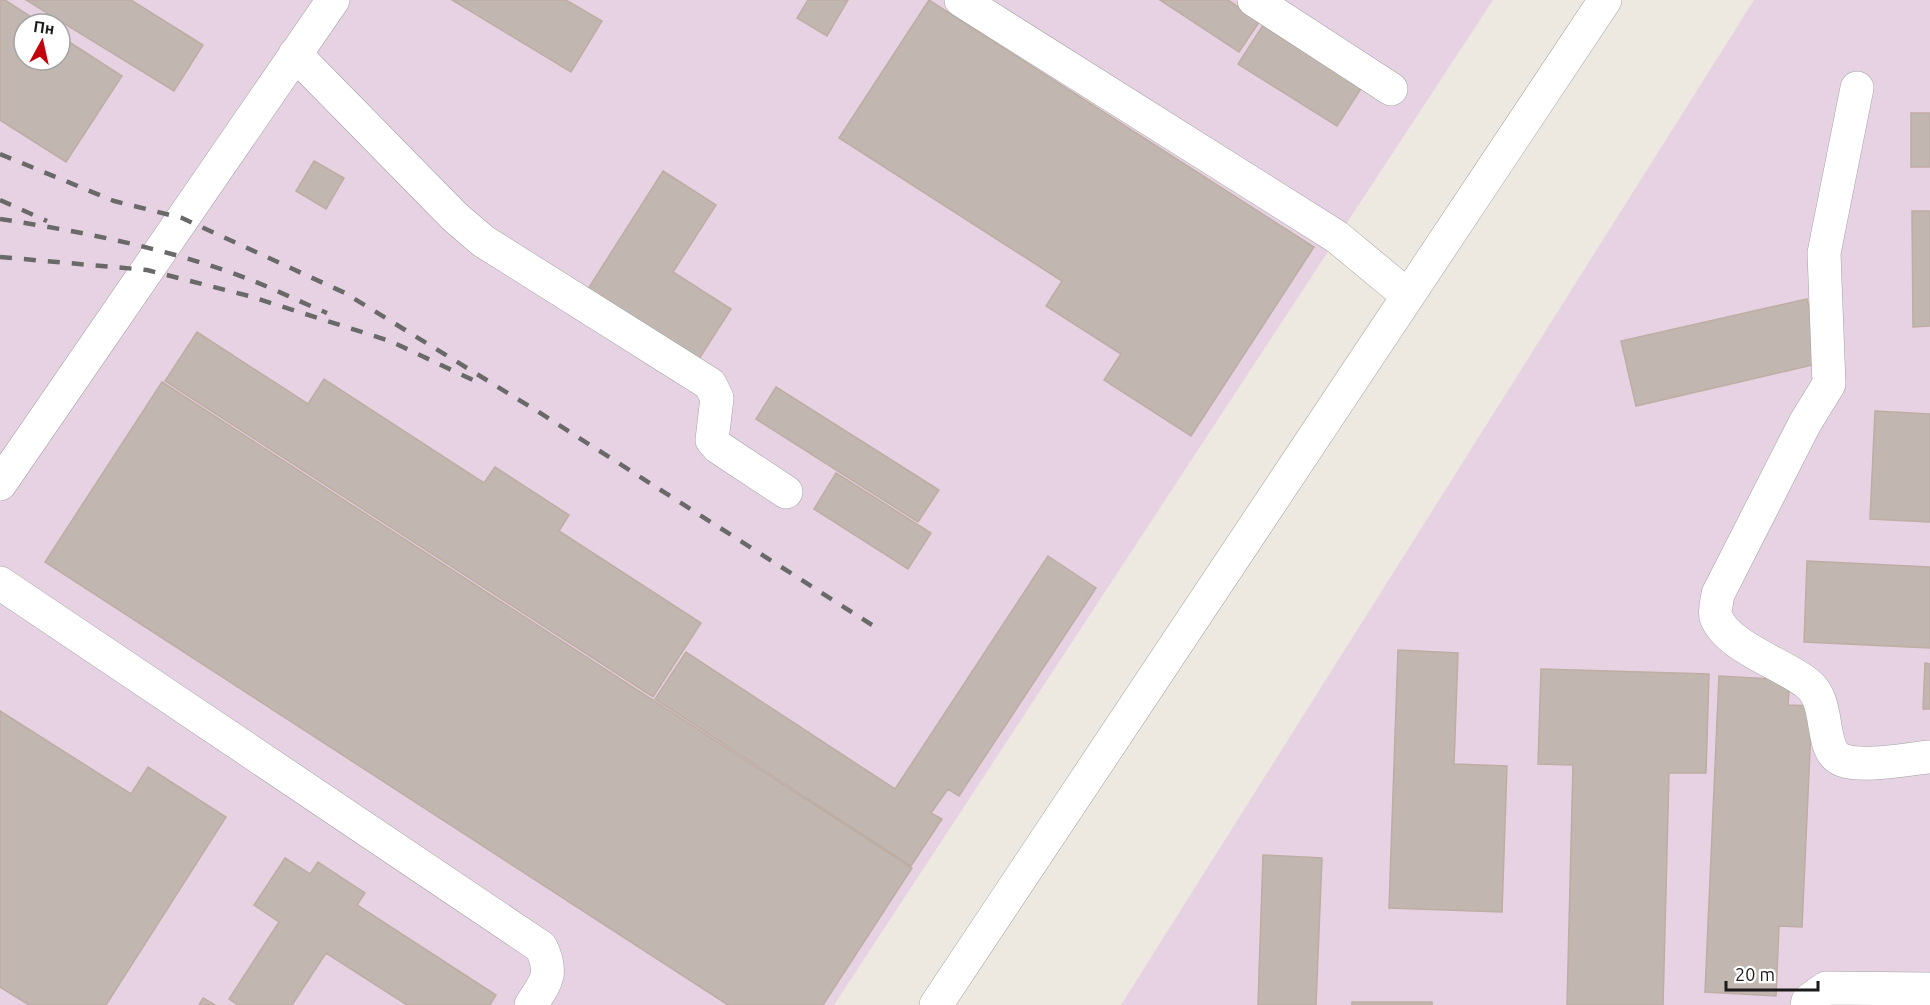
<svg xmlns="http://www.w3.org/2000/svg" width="1930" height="1005" viewBox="0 0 1930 1005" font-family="Ubuntu,sans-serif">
  <rect width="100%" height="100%" fill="#ede8e0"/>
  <path fill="#e6d2e3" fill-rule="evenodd" d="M0,0H1493L834,1005H0ZM24,24H60V60H24Z
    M1754,0H1930V1005H1121Z"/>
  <path fill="#c1b7b0" stroke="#beada3" stroke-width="1.5" d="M0,0H5L42,24H24V60H60V36L122,76L66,162L0,120Z
    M26,0H131L203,45L174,91Z
    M452,0H566L602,21L571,72Z
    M808,0H848L827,36L797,18Z
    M929,0L1314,247L1191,436L1104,380L1121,354L1046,306L1062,281L839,138Z
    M1160,0H1228L1260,21L1239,52Z
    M1267,19L1366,81L1337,126L1238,64Z
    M1911,113H1930V167H1911Z
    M314,161L344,178L326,209L296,191Z
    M663,171L716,205L673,272L731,309L699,359L588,289Z
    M1912,211H1930V326L1913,327Z
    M1807,299L1821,363L1636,406L1621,341Z
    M197,332L308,404L324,379L484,483L495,467L569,515L559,531L701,623L653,697L165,381Z
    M162,382L912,868L823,1005H728L45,562Z
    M776,387L939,490L918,522L756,419Z
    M1875,411L1930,414V522L1870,519Z
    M836,473L931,533L908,569L814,509Z
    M1048,556L1096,588L959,796L948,789L931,813L942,819L911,866L655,699L686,652L895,789Z
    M1807,561L1930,567V648L1804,642Z
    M1398,650L1458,653L1454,764L1507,766L1502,912L1389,908Z
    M1925,663L1930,664V709H1923Z
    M1541,669L1709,674L1706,773H1669L1663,1005H1567L1573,765L1538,764Z
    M1719,676L1790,680L1788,705L1812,706L1802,927L1779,926L1776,996L1705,992Z
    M0,711L131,794L148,767L226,817L106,1005H29L0,987Z
    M1263,855L1322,858L1316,1005H1258Z
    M285,858L310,874L318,862L365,893L357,905L496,995L490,1005H407L326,953L292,1005H238L229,999L279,922L254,905Z
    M203,998L215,1005H199Z
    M1352,1002H1432V1005H1352Z"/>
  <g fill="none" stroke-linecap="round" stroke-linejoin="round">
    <defs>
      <path id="minor" d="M961,0L1337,237L1407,295
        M1254,0L1391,89
        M295,54L455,217L483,241L710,384L717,398L712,440L718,447L786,492
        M1857,88L1824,253L1829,384L1805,423L1718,594C1717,601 1714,611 1716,617C1727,647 1784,664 1808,684C1832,703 1818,751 1842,760C1863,768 1907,759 1930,757
        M0,484L333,0
        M0,583L541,947C554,974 546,982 531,1005
        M936,1005L1605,0
        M1807,1005L1808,1001L1826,988L1930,989"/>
    </defs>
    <use href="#minor" stroke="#a2a2a2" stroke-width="34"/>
    <use href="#minor" stroke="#fff" stroke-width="33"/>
    <path stroke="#696969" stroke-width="4.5" stroke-dasharray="12 12" stroke-linecap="butt" d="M0,154L114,201L182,218L345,293L537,411L872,625
      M0,200L47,221
      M0,219C84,232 171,249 251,280C276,290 301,302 327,313
      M0,257L147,270L249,296L390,341L475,381"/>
  </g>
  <g transform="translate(42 42) rotate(8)"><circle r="28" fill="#ffffff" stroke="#a4a4a4" stroke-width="1.5"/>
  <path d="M0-4.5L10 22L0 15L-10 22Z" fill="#c3030d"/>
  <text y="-9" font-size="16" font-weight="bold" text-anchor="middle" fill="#1b1b1b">Пн</text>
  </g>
  <path d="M1726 981v9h92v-9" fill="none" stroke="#1b1b1b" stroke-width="3"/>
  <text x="1735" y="981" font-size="18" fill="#1b1b1b" stroke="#ffffff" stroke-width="4.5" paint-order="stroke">20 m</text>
</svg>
